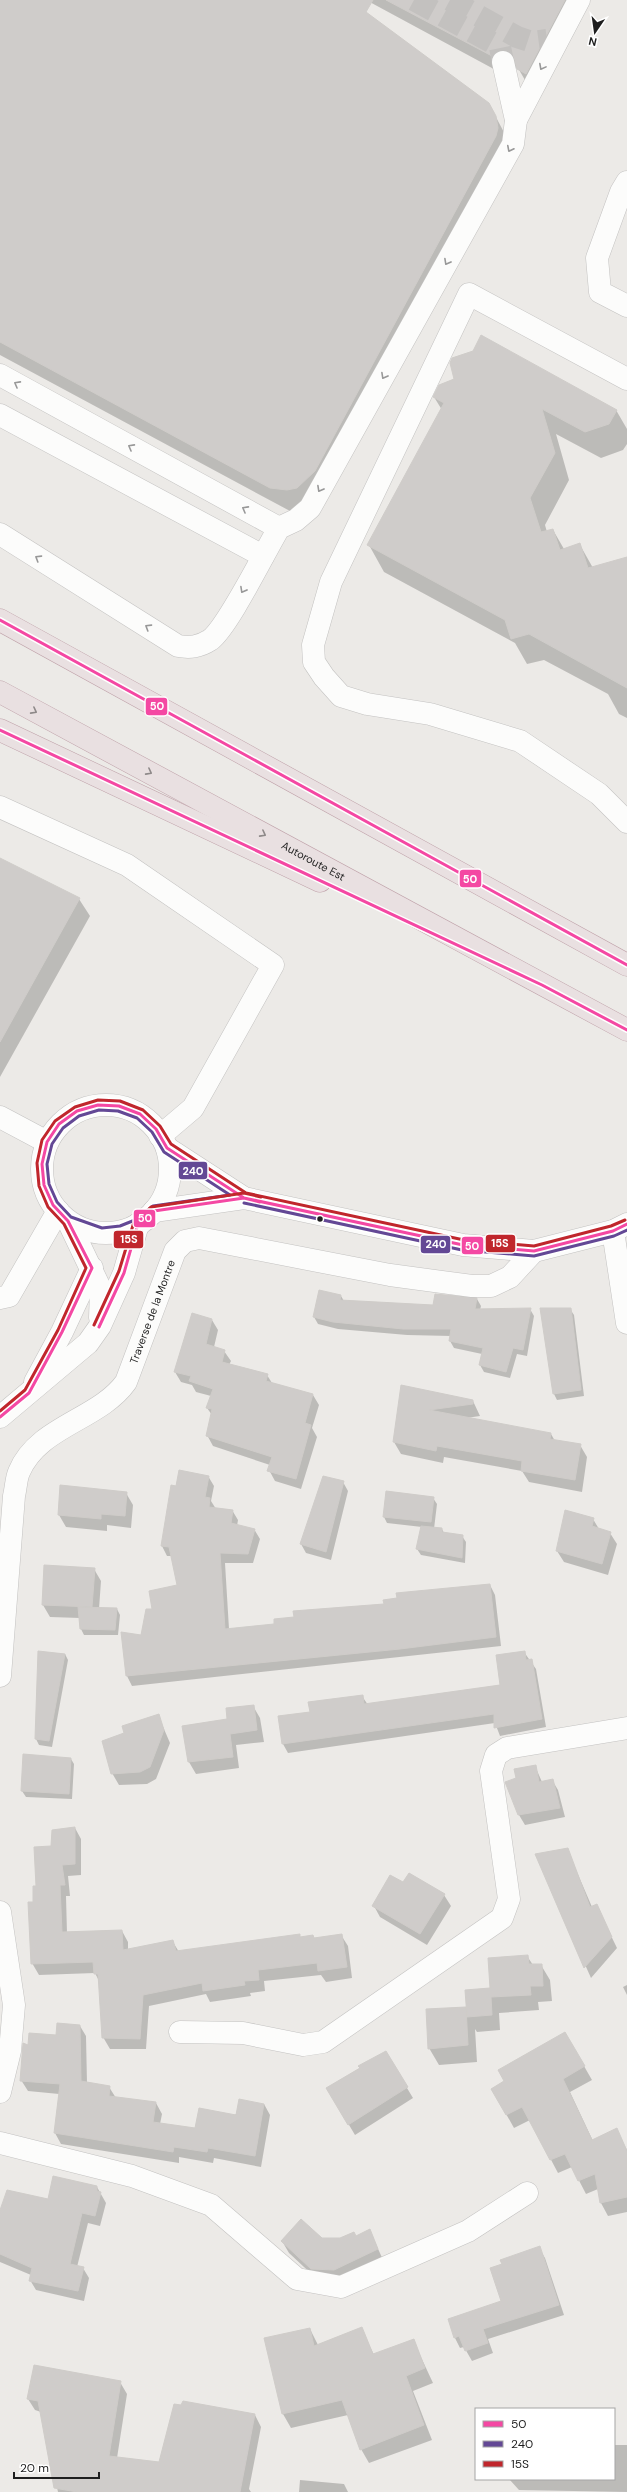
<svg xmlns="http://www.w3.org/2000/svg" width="627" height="2492" viewBox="0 0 627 2492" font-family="'DM Sans',sans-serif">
  <rect width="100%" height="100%" fill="#eceae7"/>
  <path fill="#0003" d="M0,0H300L489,104L507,138L326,493L290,511L0,355Z
    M366,0H589L529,87L518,68H510L503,74Z
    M434,397L616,410L627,429V444L623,450L601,458L556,434L569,480L545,525L547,532L553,530L564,549L580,545L593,568L627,558V718L619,714L608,694L544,660L527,664L515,643L384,572L369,545L442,410Z
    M0,859L79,899L90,916L0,1077Z
    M320,1291L341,1296L344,1301L434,1306L436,1295L477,1299L481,1306L480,1310L530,1309L534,1316L527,1356L517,1354L510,1378L484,1372L480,1365L482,1354L454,1348L450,1341L451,1336L407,1335L338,1329L318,1324L314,1317Z
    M570,1309L574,1315L584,1396L557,1400L554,1394Z
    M212,1320L218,1330L214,1347L224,1351L231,1361L229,1365L267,1375L272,1383L313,1395L319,1405L312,1428L317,1437L301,1489L275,1481L269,1470L270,1465L213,1446L207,1435L212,1415L207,1408L211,1396L196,1392L192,1385L181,1382L175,1372Z
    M402,1387L473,1401L480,1416L466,1418L551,1434L555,1441L580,1445L587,1457L582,1492L529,1482L522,1471L444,1457L443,1463L401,1454L394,1442Z
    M208,1476L214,1486L211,1501L216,1509L232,1510L238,1520L237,1526L254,1529L260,1539L253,1563H225L229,1629L275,1625L490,1585L495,1595L501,1646L132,1686L127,1676L122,1633L142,1636L153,1610L178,1586L172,1556H167L162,1546L176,1487Z
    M343,1482L348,1491L331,1560L306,1553L301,1544Z
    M61,1486L126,1493L133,1505L131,1528L107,1525V1531L66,1527L59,1515Z
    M433,1498L437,1504L434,1529H442L444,1533L462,1536L466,1542L465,1563L421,1555L417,1549L422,1527L387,1523L384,1517Z
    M593,1519L599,1529L610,1533L617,1544L608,1575L564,1562L557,1551Z
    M94,1569L101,1581L99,1609H117L120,1615L118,1635H84L81,1629L80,1618L50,1617L43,1605Z
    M39,1652L65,1654L68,1660L52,1747L39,1745L36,1739Z
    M524,1652L536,1669L546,1727L500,1736L495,1723L288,1753L283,1744L311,1713L362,1696L368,1705L502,1685Z
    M253,1706L260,1718L264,1742L236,1745L239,1768L196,1774L189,1762L183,1726L229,1720Z
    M158,1715L170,1743L156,1779L147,1784L119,1785L112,1773L125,1734Z
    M71,1759L74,1764L72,1799L26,1797L22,1791Z
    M535,1766L542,1782L552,1780L558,1790L565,1817L525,1825L519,1815L517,1779Z
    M75,1828L81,1839V1875L68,1876L70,1896H66L67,1933L122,1931L128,1942V1950L173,1942L179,1952L299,1935L301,1938L314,1939L341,1935L348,1946L352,1978L326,1982L321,1975L264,1981L265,1991L250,1993L251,1996L210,2002L206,1994L149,2006L146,2049H110L103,2037L100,1983L95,1973L39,1975L32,1963L34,1903L37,1887L52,1846Z
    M567,1849L592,1907L596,1905L617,1948L591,1978L536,1855Z
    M404,1884L444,1895L451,1906L427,1945L380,1917L374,1906Z
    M527,1956L533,1965H541L550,1980L552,2001L538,2002L539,2010L499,2013L500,2030L477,2032L475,2029L477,2062L439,2065L429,2048L465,2008L467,2011Z
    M627,1985V1995L623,1987Z
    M80,2026L86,2036L87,2083L109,2087L116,2098L156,2103L162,2114L160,2124L196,2129L264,2104L270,2115L261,2167L214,2158L213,2163L179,2157V2163L61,2144L55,2133L59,2094L28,2091L21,2080L29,2046Z
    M565,2033L592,2080L570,2092L593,2141L616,2129L627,2150V2212L608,2216L601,2203L598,2189L586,2194L572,2167L558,2173L530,2120L514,2128L492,2089L506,2081Z
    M386,2053L413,2098L355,2135L327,2088Z
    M97,2187L106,2203L100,2226L88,2223L77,2267L83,2268L89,2278L84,2301L36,2290L30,2280L31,2275L0,2262V2211Z
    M370,2231L384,2262L342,2282L319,2281L289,2253L282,2241L340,2239L356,2237Z
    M539,2248L545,2258L564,2315L488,2339L493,2353L472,2361L464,2347L460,2348L455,2338L502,2302Z
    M361,2328L374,2355L413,2340L433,2383L413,2391L432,2440L369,2463L361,2449L348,2415L291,2428L283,2414L310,2329L318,2345Z
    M120,2382L127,2394L117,2458L160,2464L255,2415L261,2427L249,2489L251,2492H58L41,2412L35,2410L28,2399Z
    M614,2445H627V2492L519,2490L509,2479H614Z
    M300,2480L344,2484L348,2492H299Z"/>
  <path fill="#cfccca" stroke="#cfccc9" d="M0,0H373L366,12L489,103L496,116L498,128L496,136L315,471L297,488L287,490L270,488L0,342Z
    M386,0H565L526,74L517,69L512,54L507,50H500L492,56Z
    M481,335L617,410L609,424L585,432L542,409L555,453L530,498L541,532L553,529L560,550L580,543L588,568L627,557V688L529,634L511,639L505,620L367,545L444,403L433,397L439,385L454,379L450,363L452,358L473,351Z
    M0,858L80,898L0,1042Z
    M319,1290L341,1295L340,1300L433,1305L435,1294L477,1298L475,1309L531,1308L523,1350L513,1348L506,1372L479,1365L483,1348L449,1341L451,1329H403L333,1322L313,1317Z
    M540,1308H571L581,1390L553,1394Z
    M192,1313L212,1319L206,1344L225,1350L222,1362L268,1374L266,1381L313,1394L305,1423L311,1425L296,1479L267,1471L272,1457L206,1436L212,1409L206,1408L213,1389L189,1381L191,1376L174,1372Z
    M401,1385L473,1400V1404L429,1410L551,1433L550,1439L581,1444L575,1480L521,1471L522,1461L437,1446L436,1451L393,1442Z
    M179,1470L209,1476L205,1497L210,1498L209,1507L233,1510L231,1523L255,1529L248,1554L220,1553L225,1629L274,1624V1619L294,1617L293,1611L384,1604L383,1600L397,1598L396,1593L490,1584L496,1637L400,1649L126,1676L121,1632L141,1635L146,1609H152L149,1591L177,1585L169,1547L161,1546L171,1485L176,1486Z
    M323,1476L344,1481L326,1552L300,1544Z
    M60,1485L127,1492L125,1516L101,1514V1519L58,1515Z
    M386,1491L434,1497L431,1522L383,1517Z
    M565,1510L594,1518L592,1526L611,1532L602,1564L556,1551Z
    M421,1526L442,1528V1532L463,1535L462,1558L416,1549Z
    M44,1565L95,1568L92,1607L42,1605Z
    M78,1607L117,1608L115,1630L80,1629Z
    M38,1651L65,1654L49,1741L35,1739Z
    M525,1651L526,1660L532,1659L542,1719L494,1728V1714L282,1744L278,1716L310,1712L308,1702L363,1695L364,1704L500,1685L496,1655Z
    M254,1705L257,1730L230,1734L233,1757L188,1762L182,1726L227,1719L226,1708Z
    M159,1714L164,1730L150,1767L140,1772L111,1774L102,1741L124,1733L122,1726Z
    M23,1754L71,1758L69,1794L21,1791Z
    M536,1765L539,1782L553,1779L560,1808L518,1815L505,1782L516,1778L514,1769Z
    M75,1827V1864L62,1865L65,1885H60L62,1932L122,1930L123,1950L173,1940L176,1951L300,1934V1937L313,1935L314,1938L342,1934L347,1967L318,1971L317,1963L258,1970L259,1980L244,1981L245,1985L203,1991L202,1983L143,1995L140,2039L102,2038L98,1974H94L93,1962L31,1964L28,1902H33V1886H36L34,1847L51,1846L52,1830Z
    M568,1848L590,1907L597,1904L612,1937L584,1968L535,1854Z
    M409,1873L445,1894L420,1934L372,1906L390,1875L403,1882Z
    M528,1955L529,1964H542L543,1986H530L531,1995L491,1997L492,2015L467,2017L465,1990L490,1988L488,1958Z
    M466,2007L468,2045L428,2049L426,2009Z
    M57,2023L80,2025L81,2081L110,2086L109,2096L156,2102L153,2122L195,2128L199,2108L236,2115L239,2099L264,2104L255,2156L208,2148L207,2152L174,2147L173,2152L54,2133L60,2084L20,2081L23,2043L28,2045L29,2033L56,2035Z
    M565,2032L585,2066L563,2079L592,2140L617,2128L627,2151V2197L600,2203L595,2174L578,2181L565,2154L550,2160L522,2107L506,2115L491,2089L504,2081L498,2070Z
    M386,2051L408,2087L348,2125L326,2088L360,2068L358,2066Z
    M53,2176L97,2186V2191L101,2192L95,2216L82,2213L70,2264L84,2267L78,2291L29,2281L32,2268L0,2254V2210L7,2190L48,2199Z
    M301,2219L322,2238H340L354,2232L356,2236L370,2229L378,2249L334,2270L311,2269L281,2241Z
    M540,2246L559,2305L483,2329L488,2343L465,2351L459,2336L454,2338L448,2319L501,2301L490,2268L502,2264L500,2260Z
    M362,2327L373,2354L414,2339L425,2368L406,2376L424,2425L360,2450L342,2400L282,2414L264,2338L310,2328L314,2346Z
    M34,2365L121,2381L109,2456L159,2462L174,2404L181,2405L183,2401L255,2414L240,2492H77L54,2488L38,2401L27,2399Z"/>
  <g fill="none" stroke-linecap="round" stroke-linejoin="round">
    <path stroke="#c3c1bf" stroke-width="22" stroke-dasharray="22 11" stroke-linecap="butt" d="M414,0L500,47L503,62
      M450,0L517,37L532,42L547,40"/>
    <defs>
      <g id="minor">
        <path d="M516,120L579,0"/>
        <path d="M627,182L621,192L597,258L600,292L627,306"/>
        <path d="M0,375L279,528"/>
        <path d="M627,379L469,294L331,582L313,645L314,662L324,677L341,696L367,704L430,714L520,741L599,794L627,822"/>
        <path d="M0,415L263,556"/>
        <path d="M0,534L178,646C190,648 199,647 210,640C228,627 265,551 279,528L296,520L310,508L513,144L516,120L503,62"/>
        <path d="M0,807L127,865L273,965L193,1108L160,1136"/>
        <circle cx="106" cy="1169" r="64"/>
        <path d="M0,1117L47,1142"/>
        <path d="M167,1148L244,1198L463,1245L534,1251L613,1231L627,1224"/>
        <path d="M154,1211L244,1198"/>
        <path d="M68,1221L101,1290L100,1318"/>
        <path d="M613,1231L627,1323"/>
        <path d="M0,1298L9,1296L58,1211"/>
        <path d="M35,1382L62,1332L92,1268"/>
        <path d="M0,1417L88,1343L100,1326L124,1273L138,1224"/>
        <path id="s1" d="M0,1676L14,1496C16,1488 16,1479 19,1472C38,1426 99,1420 126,1382L175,1251L185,1241L199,1238L390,1275L472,1286H491L510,1277L534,1251"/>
        <path d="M0,1912L14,2005L10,2051L0,2092"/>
        <path d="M180,2032L243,2033L303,2045L323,2042L502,1918L509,1899L491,1771L496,1755L507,1748L627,1728"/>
        <path d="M0,2143L132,2176L211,2205L297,2279L341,2287L468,2231L527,2193"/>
      </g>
      <g id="highway">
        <path d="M0,620L627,965"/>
        <path id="s2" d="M0,692L627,1030"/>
        <path d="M0,730L320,881"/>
      </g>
    </defs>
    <use href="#minor" stroke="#c3c2c1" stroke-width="23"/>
    <use href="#highway" stroke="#bfa1a9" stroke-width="23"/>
    <use href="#minor" stroke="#fcfcfb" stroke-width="22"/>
    <use href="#highway" stroke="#e9e0e1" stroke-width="22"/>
    <defs>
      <path id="bus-1" d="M0,620L627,965
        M0,730L542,985L627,1030
        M99,1327L124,1273L138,1224L154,1211L244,1198L260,1202
        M0,1417L29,1393L62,1332L92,1268L68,1221L53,1205L44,1185L42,1164L47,1142L59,1124L77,1111L98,1105L119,1106L140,1114L156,1129L167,1148L244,1198L463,1245L534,1251L613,1231L627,1224"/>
      <path id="bus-2" d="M99,1110L118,1111L137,1118L152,1132L164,1152L230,1195L153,1206L135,1220L120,1226L102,1228L71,1217L57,1202L49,1184L47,1164L52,1144L63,1128L79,1116Z
        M244,1203L462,1250L534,1256L614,1236L627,1230"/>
      <path id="bus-3" d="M94,1325L119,1271L134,1222L151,1207L244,1193L261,1197
        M0,1411L25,1390L58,1330L86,1268L64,1224L48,1207L39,1186L37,1163L42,1140L55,1121L75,1107L98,1100L120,1101L143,1110L160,1126L171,1144L246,1193L464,1240L534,1246L611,1226L625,1220"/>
    </defs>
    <use href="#bus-1" stroke="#fff" stroke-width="6"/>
    <use href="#bus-2" stroke="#fff" stroke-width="6"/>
    <use href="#bus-3" stroke="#fff" stroke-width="6"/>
    <use href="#bus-1" stroke="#f448a3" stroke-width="3"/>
    <use href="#bus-2" stroke="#634895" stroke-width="3"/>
    <use href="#bus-3" stroke="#c0262c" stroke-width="3"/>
  </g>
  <defs><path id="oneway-chevron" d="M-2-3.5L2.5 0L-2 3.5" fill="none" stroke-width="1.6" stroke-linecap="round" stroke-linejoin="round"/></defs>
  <g stroke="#989898">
    <use href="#oneway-chevron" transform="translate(542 67) rotate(118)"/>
    <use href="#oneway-chevron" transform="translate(510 149) rotate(117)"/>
    <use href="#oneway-chevron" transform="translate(447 262) rotate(119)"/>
    <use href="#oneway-chevron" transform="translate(384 376) rotate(119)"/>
    <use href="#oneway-chevron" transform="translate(17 384) rotate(-151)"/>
    <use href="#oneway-chevron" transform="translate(131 447) rotate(-151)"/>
    <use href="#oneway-chevron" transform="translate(320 489) rotate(119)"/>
    <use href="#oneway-chevron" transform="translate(245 509) rotate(-151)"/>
    <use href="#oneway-chevron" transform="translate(38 558) rotate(-148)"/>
    <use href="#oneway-chevron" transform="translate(243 590) rotate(119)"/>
    <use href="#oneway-chevron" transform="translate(148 627) rotate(-148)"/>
  </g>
  <g stroke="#8e8989">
    <use href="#oneway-chevron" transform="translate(34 711) rotate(28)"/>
    <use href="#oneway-chevron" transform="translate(149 772) rotate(28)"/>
    <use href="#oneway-chevron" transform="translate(263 834) rotate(28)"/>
  </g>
  <circle fill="#1e1e1e" stroke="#fff" stroke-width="1.5" cx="320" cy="1219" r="3.5"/>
  <g text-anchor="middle" stroke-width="3" stroke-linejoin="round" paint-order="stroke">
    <g font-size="11" fill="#1e1e1e" stroke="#fff">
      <text dy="4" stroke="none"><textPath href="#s2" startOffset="356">Autoroute Est</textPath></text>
      <text dy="4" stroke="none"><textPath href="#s1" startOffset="422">Traverse de la Montre</textPath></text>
    </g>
  </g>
  <g stroke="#fff" stroke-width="1.5">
    <rect x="145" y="697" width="23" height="19" rx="4" fill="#f448a3"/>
    <rect x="459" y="869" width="23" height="19" rx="4" fill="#f448a3"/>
    <rect x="178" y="1161" width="30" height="19" rx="4" fill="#634895"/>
    <rect x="133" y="1209" width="23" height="19" rx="4" fill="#f448a3"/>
    <rect x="113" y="1230" width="31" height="19" rx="4" fill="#c0262c"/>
    <rect x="485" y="1234" width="31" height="19" rx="4" fill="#c0262c"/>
    <rect x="420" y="1235" width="31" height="19" rx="4" fill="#634895"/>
    <rect x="461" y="1236" width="23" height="19" rx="4" fill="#f448a3"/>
  </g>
  <g font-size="11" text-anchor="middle" font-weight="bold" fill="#fff">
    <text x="157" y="710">50</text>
    <text x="470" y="883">50</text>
    <text x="193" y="1175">240</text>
    <text x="145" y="1222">50</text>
    <text x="129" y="1243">15S</text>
    <text x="500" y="1247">15S</text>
    <text x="436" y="1248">240</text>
    <text x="472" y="1250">50</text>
  </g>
  <rect x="475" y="2408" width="140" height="72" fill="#ffffff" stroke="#a5a5a5"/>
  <rect x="483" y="2421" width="20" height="6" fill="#f448a3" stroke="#a5a5a5"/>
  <text x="511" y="2428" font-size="12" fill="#1e1e1e">50</text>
  <rect x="483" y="2441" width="20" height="6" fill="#634895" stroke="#a5a5a5"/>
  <text x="511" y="2448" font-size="12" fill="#1e1e1e">240</text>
  <rect x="483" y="2461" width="20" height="6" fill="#c0262c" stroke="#a5a5a5"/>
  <text x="511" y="2468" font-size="12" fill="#1e1e1e">15S</text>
  <g transform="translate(595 32) rotate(193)" stroke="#ffffff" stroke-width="3" paint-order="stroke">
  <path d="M0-3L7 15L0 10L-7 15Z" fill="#1e1e1e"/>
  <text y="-6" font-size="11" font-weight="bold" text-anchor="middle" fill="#1e1e1e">N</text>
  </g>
  <path d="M14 2472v6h85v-6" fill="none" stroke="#1e1e1e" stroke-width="2"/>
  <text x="20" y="2472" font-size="12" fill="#1e1e1e" stroke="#ffffff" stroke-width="3" paint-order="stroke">20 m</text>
</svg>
